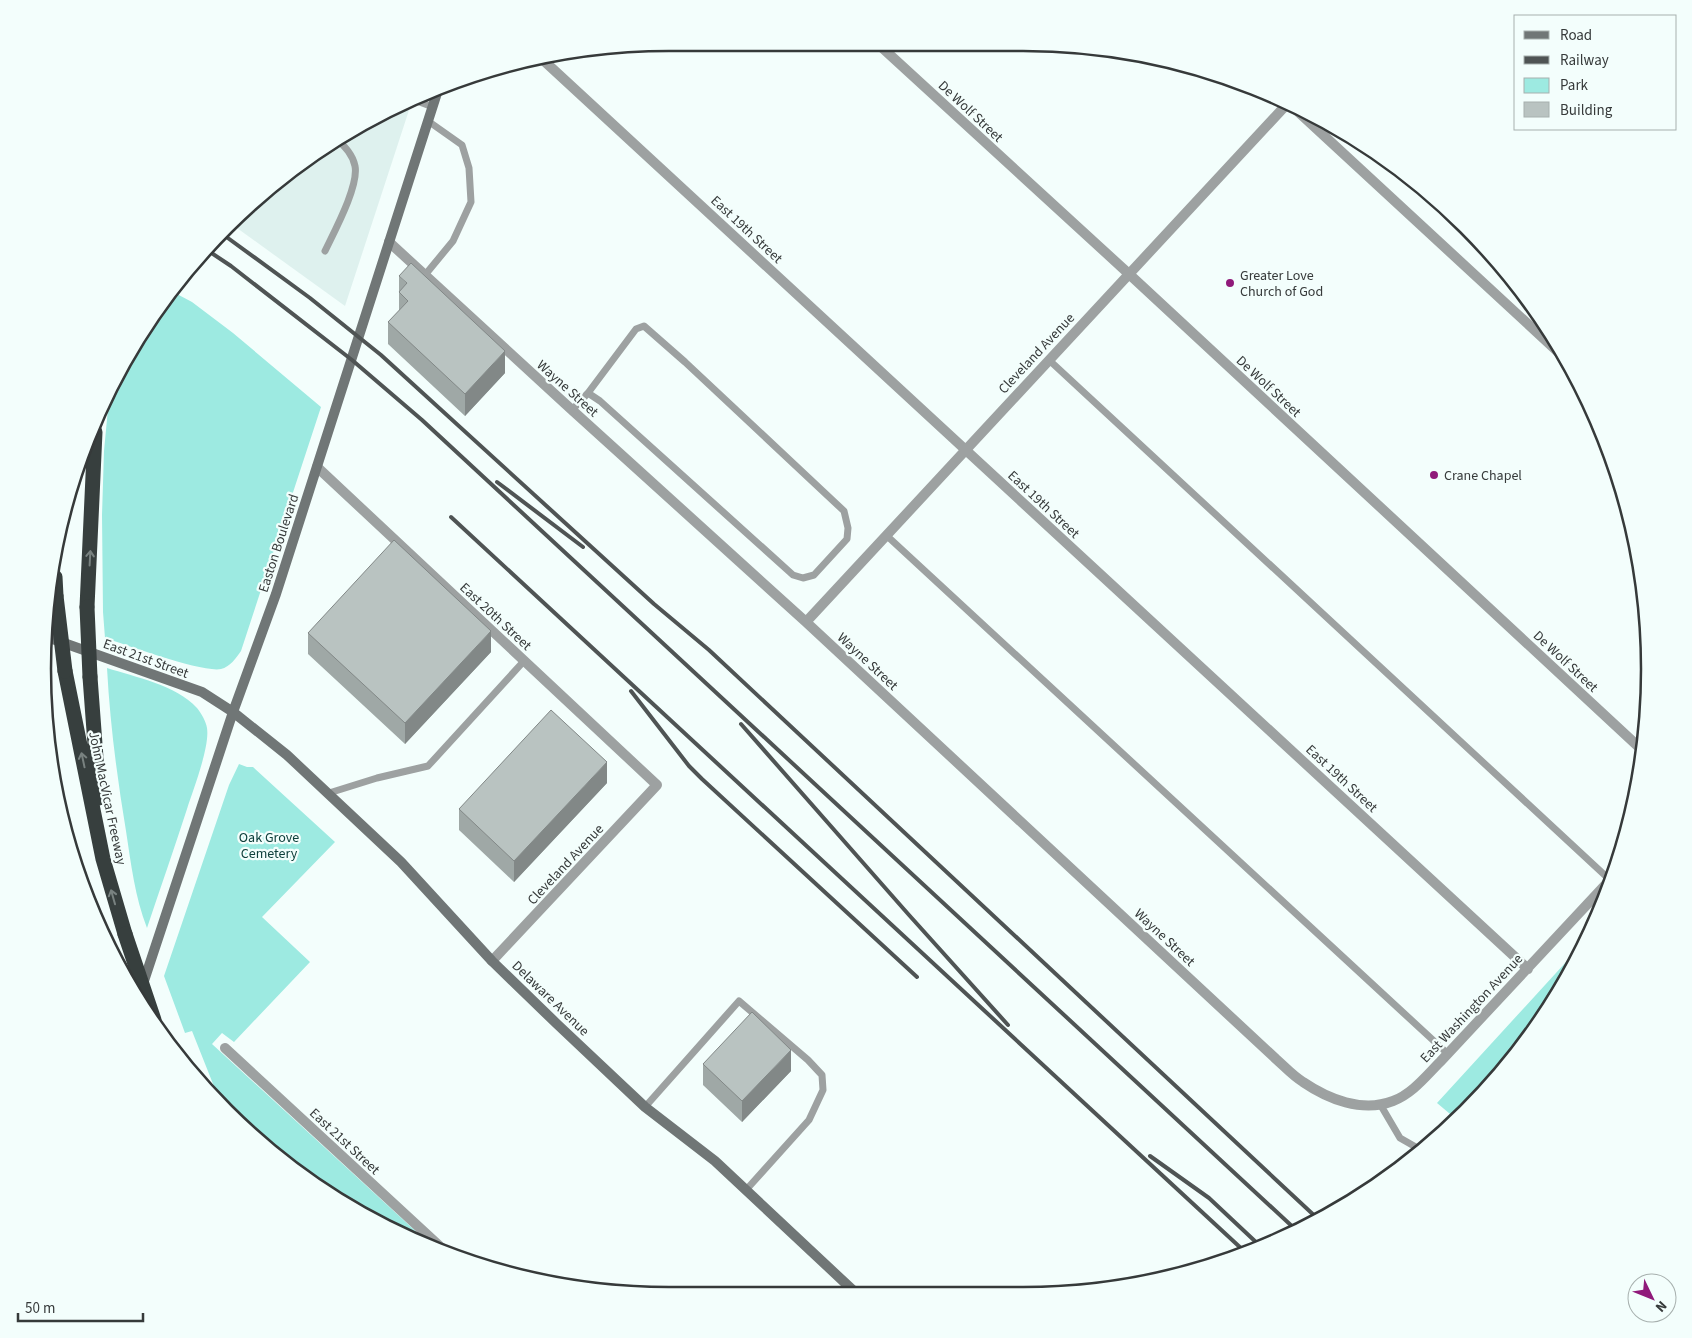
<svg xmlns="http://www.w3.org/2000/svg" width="1692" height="1338" viewBox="0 0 1692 1338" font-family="'Source Sans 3',sans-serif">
  <rect width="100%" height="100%" fill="#f3fefc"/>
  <path fill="#def1ee" d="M411,104L345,306L230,223L356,126Z"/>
  <path fill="#9deae1" d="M175,293L192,302L233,333L321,407L241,651C236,658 230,667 221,669C203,673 127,645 105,638L103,612L102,515L104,451L109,398L127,356Z
    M107,668C135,677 176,685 197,708C201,713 206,721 207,728C210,747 193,790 187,809C174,849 160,889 147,928C135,897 131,864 126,831C117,777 110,723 107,668Z
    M239,764L247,767H253L335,842L262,917L310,962L234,1042L222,1033L212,1044L435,1249L429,1248L288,1166L221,1104L192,1031L185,1033L164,976L229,785Z
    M1587,939L1585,946L1520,1051L1456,1119L1437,1103Z"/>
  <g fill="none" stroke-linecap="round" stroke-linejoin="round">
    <path stroke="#9da1a1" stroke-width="7" d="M417,101L433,107
      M325,251C334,232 359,186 355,166C353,155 345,147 338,140
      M425,275L453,241L471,202L469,168L462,145L428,121
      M1049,360L1610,880
      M572,410L588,393L600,401L793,575L803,578L814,575L847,539L848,528L844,511L685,362L644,326L636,329L588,393
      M886,535L1448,1054
      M329,793L377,778L428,766L524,661
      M1380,1104L1400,1138L1421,1150
      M645,1107L739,1001L808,1060L822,1075L823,1090L809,1120L746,1190"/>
    <path stroke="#9da1a1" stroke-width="10" d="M877,43L1129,274L1642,750
      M542,59L1528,969
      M1293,107L1569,362
      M389,242L572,410L806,622L1276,1059C1285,1067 1293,1076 1303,1082C1328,1099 1362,1113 1393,1101C1412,1094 1426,1076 1440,1062L1609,881
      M317,467L657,785L492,961
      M806,622L1287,104
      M225,1048L447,1253"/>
    <path stroke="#707676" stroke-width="10" d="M47,637L202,692L233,712L287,755L401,862L492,961L557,1024L645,1107L715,1161L858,1295
      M138,999L233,712L276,594L437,93"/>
    <path stroke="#373f3e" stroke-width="15" d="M55,577L56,596
      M87,607L95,432
      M65,671L103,859L125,934
      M90,677L99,798"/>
    <path stroke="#4f5454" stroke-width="4" d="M221,233L310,298L381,355L654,604L709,650L1318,1219
      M207,250L231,266L352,360L422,420L1295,1229
      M497,482L583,547
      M451,517L1243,1250
      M631,691L689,766L702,779L917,977
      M741,724L909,915L1008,1025
      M1150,1156L1209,1198L1258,1244"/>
    <path stroke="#373f3e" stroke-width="15" d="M56,596L65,671
      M87,607L90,677
      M125,934L154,1020"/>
  </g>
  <path fill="#9fa8a6" d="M399,276L505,373L465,416L388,344V322L399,311Z
    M308,633L491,652L405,744L308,654Z
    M607,783L514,882L459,830V809Z
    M703,1064L791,1071L742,1122L703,1085Z"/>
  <path fill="#828887" d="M505,351V373L465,416V394Z
    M491,631V652L405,744V723Z
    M607,762V783L514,882V861Z
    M791,1050V1071L742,1122V1101Z"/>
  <path fill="#b9c3c1" stroke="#828887" d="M411,263L505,351L465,394L388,322L408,301L399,292L407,283L399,276Z
    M394,540L491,631L405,723L308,633Z
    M551,710L607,762L514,861L459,809Z
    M752,1012L791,1050L742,1101L703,1064Z"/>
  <defs><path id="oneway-shaft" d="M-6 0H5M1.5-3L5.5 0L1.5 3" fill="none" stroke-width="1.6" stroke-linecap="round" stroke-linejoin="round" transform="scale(1.25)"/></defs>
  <g stroke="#798280">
    <use href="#oneway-shaft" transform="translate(90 558) rotate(-87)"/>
    <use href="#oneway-shaft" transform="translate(83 760) rotate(-102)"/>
    <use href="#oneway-shaft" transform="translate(113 897) rotate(-106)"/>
  </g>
  <g fill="#901a7a" stroke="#f3fefc" stroke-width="2">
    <circle cx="1230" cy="283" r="5"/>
    <circle cx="1434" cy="475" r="5"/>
  </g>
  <g text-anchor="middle" stroke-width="4.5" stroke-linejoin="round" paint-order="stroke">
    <g font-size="14" fill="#363a3a" stroke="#f3fefc">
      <text transform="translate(971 111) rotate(43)" y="5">De Wolf Street</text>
      <text transform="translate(747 229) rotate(43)" y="5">East 19th Street</text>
      <text transform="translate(1036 353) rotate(-47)" y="5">Cleveland Avenue</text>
      <text transform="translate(1269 386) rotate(43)" y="5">De Wolf Street</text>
      <text transform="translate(568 388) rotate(42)" y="5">Wayne Street</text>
      <text transform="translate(1044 504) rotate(43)" y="5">East 19th Street</text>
      <text transform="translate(278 543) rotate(-72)" y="5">Easton Boulevard</text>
      <text transform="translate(496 616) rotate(43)" y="5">East 20th Street</text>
      <text transform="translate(146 658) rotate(20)" y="5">East 21st Street</text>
      <text transform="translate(868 661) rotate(43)" y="5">Wayne Street</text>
      <text transform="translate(1566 661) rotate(43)" y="5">De Wolf Street</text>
      <text transform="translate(1342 778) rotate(43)" y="5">East 19th Street</text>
      <text transform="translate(108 798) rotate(78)" y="5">John MacVicar Freeway</text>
      <text transform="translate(565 864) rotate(-47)" y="5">Cleveland Avenue</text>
      <text transform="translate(1165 937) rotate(43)" y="5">Wayne Street</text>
      <text transform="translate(551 998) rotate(44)" y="5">Delaware Avenue</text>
      <text transform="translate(1471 1008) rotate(-47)" y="5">East Washington Avenue</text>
      <text transform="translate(345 1141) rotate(43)" y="5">East 21st Street</text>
    </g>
    <g font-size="14" fill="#363a3a" stroke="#f3fefc" text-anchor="start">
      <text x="1240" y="280">Greater Love<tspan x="1240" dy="16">Church of God</tspan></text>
      <text x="1444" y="480">Crane Chapel</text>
    </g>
    <g font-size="14" fill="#0f403c" stroke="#f3fefc">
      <text x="269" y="842">Oak Grove<tspan x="269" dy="16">Cemetery</tspan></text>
    </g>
  </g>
  <path d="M0 0H1692V1338H0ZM669 51H1023A618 618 0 0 1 1641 669V669A618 618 0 0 1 1023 1287H669A618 618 0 0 1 51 669V669A618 618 0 0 1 669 51Z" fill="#f3fefc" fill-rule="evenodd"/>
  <path fill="none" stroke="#363a3a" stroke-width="2.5" d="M669 51H1023A618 618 0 0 1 1641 669V669A618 618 0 0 1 1023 1287H669A618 618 0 0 1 51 669V669A618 618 0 0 1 669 51Z"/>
  <rect x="1514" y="15" width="162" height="115" fill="#f3fefc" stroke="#a7b0ae"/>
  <rect x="1524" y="31" width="25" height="8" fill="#707676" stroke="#a7b0ae"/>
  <text x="1560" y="40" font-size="15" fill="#363a3a">Road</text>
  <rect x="1524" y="56" width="25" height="8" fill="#4f5454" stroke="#a7b0ae"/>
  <text x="1560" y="65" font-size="15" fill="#363a3a">Railway</text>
  <rect x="1524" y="78" width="25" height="15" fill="#9deae1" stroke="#a7b0ae"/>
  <text x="1560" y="90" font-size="15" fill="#363a3a">Park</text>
  <rect x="1524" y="102" width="25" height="15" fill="#b9c3c1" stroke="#a7b0ae"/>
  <text x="1560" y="115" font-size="15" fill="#363a3a">Building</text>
  <g transform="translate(1652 1298) rotate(133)"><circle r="24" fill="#f3fefc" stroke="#a7b0ae"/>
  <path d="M0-4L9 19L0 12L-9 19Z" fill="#901a7a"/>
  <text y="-8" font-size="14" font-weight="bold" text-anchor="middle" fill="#363a3a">N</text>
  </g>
  <path d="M18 1313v8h125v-8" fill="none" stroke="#363a3a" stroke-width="2.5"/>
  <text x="25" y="1313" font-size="15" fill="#363a3a" stroke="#f3fefc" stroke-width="4" paint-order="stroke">50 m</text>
</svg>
